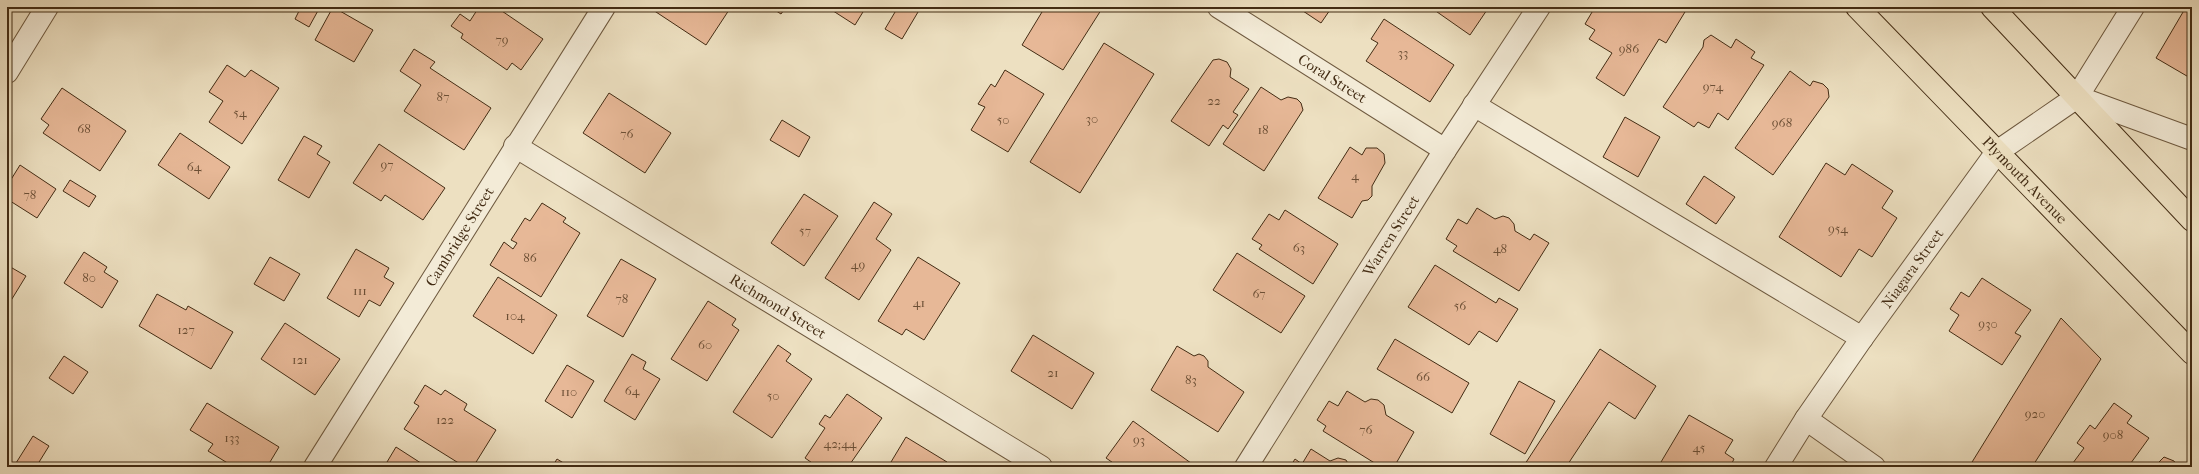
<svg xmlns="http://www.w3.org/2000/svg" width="2199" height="474" viewBox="0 0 2199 474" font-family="'IM FELL French Canon',serif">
  <rect width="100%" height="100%" fill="#ede0c1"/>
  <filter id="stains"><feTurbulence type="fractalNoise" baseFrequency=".005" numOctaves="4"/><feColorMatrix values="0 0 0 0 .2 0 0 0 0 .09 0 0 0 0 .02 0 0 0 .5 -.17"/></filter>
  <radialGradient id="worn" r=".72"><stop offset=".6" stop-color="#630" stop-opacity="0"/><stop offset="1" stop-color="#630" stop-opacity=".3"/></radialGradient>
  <path fill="#e7b897" stroke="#432c14" d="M301,7H320L309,27L295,19Z
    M333,7L373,30L354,62L315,40Z
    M479,7H496L543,39L521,70L512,63L507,70L461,38L463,34L451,26L460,14L470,21Z
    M655,7H725L729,10L706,45L653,10Z
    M770,7H786L781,14Z
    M827,7H866L855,25Z
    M898,7H921L902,39L885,29Z
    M1045,7H1103L1063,70L1022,45Z
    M1297,7H1332L1321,23Z
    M1430,7H1489L1470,35Z
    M1595,7H1688L1666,43L1659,39L1624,96L1596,78L1612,53L1589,39L1595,30L1585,24Z
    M2186,7H2192V79L2156,58Z
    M1384,19L1454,65L1430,102L1366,61L1378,43L1371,39Z
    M1711,35L1731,48L1736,39L1755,52L1751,58L1764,65L1728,120L1718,113L1709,128L1698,122L1694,127L1663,107L1703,47L1704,40Z
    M1104,43L1154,74L1080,193L1030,162Z
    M414,49L435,62L430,68L491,108L464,150L404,111L421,85L400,71Z
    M1219,59L1227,62L1231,69L1230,77L1249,89L1233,112L1238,115L1228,129L1223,125L1209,146L1171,121L1213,60Z
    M227,65L245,77L251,70L279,88L242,144L209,122L223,101L209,92Z
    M1005,70L1044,94L1008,152L971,130L985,107L978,104L991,84L995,87Z
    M1790,71L1810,86L1813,81L1823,84L1828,89L1829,97L1773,175L1735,148Z
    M1261,87L1281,100L1288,97L1297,99L1301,103L1303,110L1264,171L1223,144Z
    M62,88L126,131L100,171L43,133L49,125L41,119Z
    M609,93L671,133L645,173L583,133Z
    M1625,117L1660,137L1638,177L1603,157Z
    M782,120L810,137L799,157L770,140Z
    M180,133L230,167L209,199L158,165Z
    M304,136L322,146L317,154L330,162L309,198L278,180Z
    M379,144L445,188L423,220L385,195L381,201L353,183Z
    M1350,147L1362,155L1366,148H1377L1384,154L1385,163L1372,186V196L1368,200L1362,201L1352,218L1318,198Z
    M1826,163L1845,175L1852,164L1893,191L1882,208L1897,218L1872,257L1859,249L1841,277L1779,237Z
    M20,165L56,189L37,218L7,199V186Z
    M1704,176L1735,197L1716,224L1686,204Z
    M70,180L96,196L89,207L63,191Z
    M804,194L838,216L804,266L771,243Z
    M874,202L892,214L876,239L891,250L859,300L825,278Z
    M542,203L566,218L563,222L580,233L541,297L490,265L504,242L513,249L517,243L511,240L525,218L530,221Z
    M1477,208L1495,219L1503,216L1509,218L1514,224L1515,231L1530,240L1534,234L1549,243L1519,291L1453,251L1457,246L1446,239L1458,219L1467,224Z
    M1285,210L1338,244L1313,284L1259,249L1262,245L1252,239L1269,214L1279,220Z
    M356,249L389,268L384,277L394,283L380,306L369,300L359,317L327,298Z
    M84,252L107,267L104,272L118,281L102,308L64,283Z
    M1237,253L1305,296L1281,333L1213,290Z
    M270,257L300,274L284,301L254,284Z
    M918,257L960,283L924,340L906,329L902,335L878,321Z
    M621,259L656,279L623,337L587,316Z
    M7,265L26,276L7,307Z
    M1435,265L1496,303L1499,298L1518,309L1497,342L1479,331L1469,345L1408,307Z
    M498,277L557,315L533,354L473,316Z
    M1982,278L2031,310L2015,333L2021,336L2002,365L1949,331L1959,315L1950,309L1961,292L1969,297Z
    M157,294L186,310L188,306L233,332L211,369L139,326Z
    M708,301L736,319L732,325L739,330L707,381L671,359Z
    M2061,318L2101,359L2032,467H1969Z
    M285,323L340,359L315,395L261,359Z
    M1033,335L1094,373L1072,409L1011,371Z
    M1395,339L1469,383L1452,413L1377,369Z
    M778,345L791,354L786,361L812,379L772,438L733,412Z
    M1177,346L1194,356L1199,354L1204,356L1208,361V367L1244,392L1218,432L1151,390Z
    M1600,349L1656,386L1635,419L1609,402L1566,467H1523Z
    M632,354L646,362L643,369L660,379L635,420L604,401Z
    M64,356L88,372L73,394L49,378Z
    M567,365L594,381L572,418L545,401Z
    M1519,381L1555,401L1525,454L1490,434Z
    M425,385L441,395L445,390L467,404L464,410L496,430L473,467H465L404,429L419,406L414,403Z
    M1347,391L1365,402L1371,399L1378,400L1384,405L1386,415L1414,432L1394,467H1381L1323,431L1326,426L1317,420L1329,401L1338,406Z
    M847,394L882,418L848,467H818L805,458L825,428L819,424L825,415L830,418Z
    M207,403L279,447L267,467H234L208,451L213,444L190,430Z
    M2114,403L2132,416L2127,423L2149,438L2128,467H2070L2084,448L2077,443L2090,425L2095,429Z
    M1689,415L1733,440L1725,453L1734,459L1730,467H1670L1661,462Z
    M1133,421L1195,466V467H1119L1106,458Z
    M33,436L49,446L36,467H22L16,463Z
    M906,437L947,462L944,467H888Z
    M396,447L427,467H384Z
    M1311,449L1330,461L1338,458L1346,460L1350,467H1290L1295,459L1302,464Z
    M2164,457L2174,461L2178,467H2154Z
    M557,459L570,467H552Z"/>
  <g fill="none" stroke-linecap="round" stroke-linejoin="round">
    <defs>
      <g id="minor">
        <path id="s1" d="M1219,7L1445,150"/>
        <path d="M7,72L47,7"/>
        <path d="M2077,97L2192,139"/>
        <path d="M1474,105L1862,338"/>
        <path id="s2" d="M515,146L1041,467"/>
        <path d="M1806,419L1874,467"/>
        <path id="s3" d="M315,467L604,7"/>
        <path id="s4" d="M1246,467L1445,150L1539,7"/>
        <path id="s5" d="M1776,467L1806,419L1862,338L1997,152L2077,97L2133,7"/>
      </g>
      <g id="major">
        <path id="s6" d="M1857,7L2192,353"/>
        <path d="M1992,7L2192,220"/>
      </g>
    </defs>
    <use href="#minor" stroke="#6e593f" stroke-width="24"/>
    <use href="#major" stroke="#432c14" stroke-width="24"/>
    <use href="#minor" stroke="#f3ebd7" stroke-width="22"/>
    <use href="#major" stroke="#ede0c1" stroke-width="22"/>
  </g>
  <g text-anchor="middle" stroke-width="3" stroke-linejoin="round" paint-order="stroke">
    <g font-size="13" fill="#6c4f35">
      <text x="502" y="44">79</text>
      <text x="1629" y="53">986</text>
      <text x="1403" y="57">33</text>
      <text x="1713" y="91">974</text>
      <text x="443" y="101">87</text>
      <text x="1214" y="105">22</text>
      <text x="240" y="117">54</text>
      <text x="1092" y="123">30</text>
      <text x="1003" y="124">50</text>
      <text x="1782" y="127">968</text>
      <text x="84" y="133">68</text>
      <text x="1263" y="134">18</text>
      <text x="627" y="138">76</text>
      <text x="387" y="169">97</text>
      <text x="194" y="171">64</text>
      <text x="1355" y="180">4</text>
      <text x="30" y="199">78</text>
      <text x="1838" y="233">954</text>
      <text x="805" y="235">57</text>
      <text x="1299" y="252">63</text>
      <text x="1500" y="253">48</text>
      <text x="530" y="262">86</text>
      <text x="858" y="269">49</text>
      <text x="89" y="282">80</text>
      <text x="360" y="295">111</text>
      <text x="1259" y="298">67</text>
      <text x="622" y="303">78</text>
      <text x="919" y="307">41</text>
      <text x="1460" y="310">56</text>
      <text x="515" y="320">104</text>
      <text x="1988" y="328">930</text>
      <text x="186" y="334">127</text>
      <text x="705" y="349">60</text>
      <text x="300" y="364">121</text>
      <text x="1053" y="377">21</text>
      <text x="1423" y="381">66</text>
      <text x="1191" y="384">83</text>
      <text x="632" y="395">64</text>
      <text x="569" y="396">110</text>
      <text x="773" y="400">50</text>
      <text x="2035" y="418">920</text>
      <text x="445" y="424">122</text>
      <text x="1366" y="434">76</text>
      <text x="2113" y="439">908</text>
      <text x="232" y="442">133</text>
      <text x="1139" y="444">93</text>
      <text x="840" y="448">42;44</text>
      <text x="1699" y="452">45</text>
    </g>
    <g font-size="15" fill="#432c14" stroke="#f3ebd7">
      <text dy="5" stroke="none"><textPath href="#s1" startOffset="134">Coral Street</textPath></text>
      <text dy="5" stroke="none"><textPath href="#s6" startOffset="241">Plymouth Avenue</textPath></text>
      <text dy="5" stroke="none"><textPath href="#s4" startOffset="273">Warren Street</textPath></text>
      <text dy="5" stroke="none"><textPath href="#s3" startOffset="272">Cambridge Street</textPath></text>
      <text dy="5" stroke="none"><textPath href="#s5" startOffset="241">Niagara Street</textPath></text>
      <text dy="5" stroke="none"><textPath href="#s2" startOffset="308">Richmond Street</textPath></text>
    </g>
  </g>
  <rect width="2199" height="474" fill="none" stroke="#ede0c1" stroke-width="24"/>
  <rect x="8" y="8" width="2183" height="458" fill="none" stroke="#432c14" stroke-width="2"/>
  <rect x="12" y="12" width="2175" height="450" fill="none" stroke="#432c14"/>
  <rect width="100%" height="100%" filter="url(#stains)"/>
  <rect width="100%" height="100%" fill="url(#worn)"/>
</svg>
